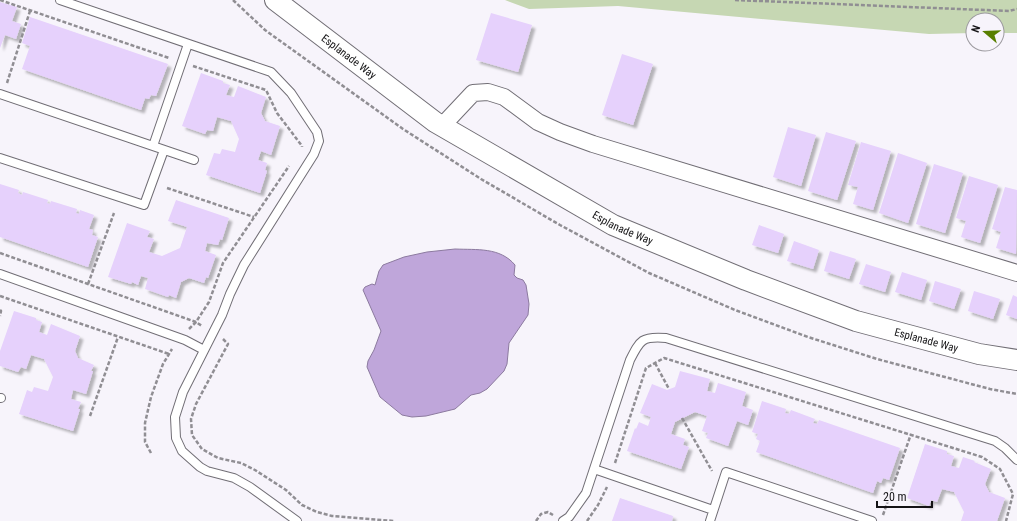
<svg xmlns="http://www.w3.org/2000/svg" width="1017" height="521" viewBox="0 0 1017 521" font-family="'Roboto Condensed',sans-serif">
  <defs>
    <filter id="shadow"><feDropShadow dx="3.5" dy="3.5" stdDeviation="1" flood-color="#0004"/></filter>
  </defs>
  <rect width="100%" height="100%" fill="#f7f4fb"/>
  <path fill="#c6d7b3" d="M505,0H1017V33H997V20H973V33L929,34L618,6L529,9Z"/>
  <path fill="#bfa6da" stroke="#8c7a9f" d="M455,249C477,250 500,247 515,265L514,275L517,278L523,280L526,285L529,304L528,315L509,343L507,364L504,371L487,389L480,393L471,395L455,409L426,416L412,417L402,415L380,397L367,367L368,361L374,350L381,331L363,290L365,287L372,284L375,285L379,271L383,265L404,257L427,252Z"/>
  <path fill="#e6d1fc" filter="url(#shadow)" d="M0,2L17,7L12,21L21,24L16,39L5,35L0,48Z
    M491,13L532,25L518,72L476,60Z
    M30,17L168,64L156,96L151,95L149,99L145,98L141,110L22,69L30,46L22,43Z
    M622,54L653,64L633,125L602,115Z
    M201,73L223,81V83L230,85L226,95L234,97L238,86L266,97L261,113L265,121L280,126L271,155L261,151L258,160L267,163L265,170L267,171L260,193L206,175L214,153L220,154L222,149L235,152L239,139L231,121L217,117L213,131L207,130L205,134L182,126Z
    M788,127L816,135L801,186L773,177Z
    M826,132L856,141L837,200L808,191Z
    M861,142L891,151L873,210L853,204L858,187L848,185Z
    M898,153L927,163L908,223L879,213Z
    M934,164L963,173L945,233L916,224Z
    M969,176L998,185L980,243L961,237L966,221L956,218Z
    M0,184L19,190L18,193L22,195L23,192L48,200L47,203L50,204L51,201L77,209L76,213L79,214L80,210L94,215L89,229L93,230L92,235L98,237L88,267L0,237Z
    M1005,187L1017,190L1016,254L996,248L1001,232L992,229Z
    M176,200L229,218L222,240L220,239L218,245L207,243L205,251L216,255L208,278L206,277L204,283L189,278L181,282L176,298L169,295L168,297L145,289L148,278L141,276L138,285L132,282L131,284L108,277L127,223L150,231L147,237L154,239L149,252L162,256L180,248L187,227L168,221Z
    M759,225L784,234L778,253L752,245Z
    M794,241L819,250L813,269L787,261Z
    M830,251L856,259L849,279L824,271Z
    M866,264L891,272L885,292L859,284Z
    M902,272L927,280L921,300L895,292Z
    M935,281L961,289L954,309L929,301Z
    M974,291L1000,299L993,319L968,311Z
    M1013,295L1017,297V319L1006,315Z
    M14,311L36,318V320L42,322L39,332L47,335L51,324L80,336L75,351L78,358L94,365L91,371H93L86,394L73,390L71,399L81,402L78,409H80L73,431L19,414L27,390L32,392L34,387L48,391L53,377L44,359L31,355L26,369L21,367L18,372L0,366V351Z
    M680,371L710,379L707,391L715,393L718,383L746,392L742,406L753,410L748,425L737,421L728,446L706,438L708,433L702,431L707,416L695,412L675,422L671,434L685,439L683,445L689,447L681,469L627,451L635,428L636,429L639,422L648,426L651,417L640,413L652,384L667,390L675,387Z
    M762,401L786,409L785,413L789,414L791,410L815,419L813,423L817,424L819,420L900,448L889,480L883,478L881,483L877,481L873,493L756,452L760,441L756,439L758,434L752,432Z
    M925,444L947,451V454L954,456L951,466L959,468L963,457L975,461L974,462L991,469L985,484L989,492L1005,498L997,521H961L964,512L954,492L942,489L937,502L931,500L929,506L907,498Z
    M620,498L673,516L672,521H612Z"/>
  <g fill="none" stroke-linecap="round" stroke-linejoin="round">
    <defs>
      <path id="service" d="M60,0L271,72L291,93L317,132L319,141L314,154L244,265L230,294L222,315L183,392L175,417L176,438L182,451L200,467L207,471L234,478L250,487L297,521
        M0,94L194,160
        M153,146L188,44
        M0,158L144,205L164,150
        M0,274L185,340L204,350
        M0,398H1
        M594,469L713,510
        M563,521L569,517L586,493L630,360C640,340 642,336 666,338L995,441L1005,448L1017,460
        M710,521L726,472L872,521"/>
      <path id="minor" d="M442,126L473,93L488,92L504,97L538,122L560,132L593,144L1017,273"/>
      <g id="tertiary">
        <path id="s1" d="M275,0L435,122L613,225L746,280L856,321L979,354L1017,360"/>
      </g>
    </defs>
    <use href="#service" stroke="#716e75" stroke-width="10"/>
    <use href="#minor" stroke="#716e75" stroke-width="18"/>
    <use href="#tertiary" stroke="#716e75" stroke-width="22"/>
    <path stroke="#908e93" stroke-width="2.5" stroke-dasharray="4 2" stroke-linecap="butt" d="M0,0L169,58
      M233,0L265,30L403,129L481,179L560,225L649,273L735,310L808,337L877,359L990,389L1017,394
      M735,0L1009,11L1017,9
      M193,66L266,90L277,113L302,146V147
      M7,83L30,11
      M167,188L254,217
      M0,253L196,322L209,302L223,263L289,166
      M88,284L114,213
      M0,296L169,354
      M0,310L1,311L0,316
      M189,329L196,322L202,326
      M223,339L228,344L196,404L191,419L192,435L202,449L218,458L241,463L255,470L286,490L302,505L317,512L332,516L394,521
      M655,363L669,389
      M90,416L118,337
      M682,418L712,471
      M151,453L145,442V423L151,397L163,364L172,349
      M615,463L646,368L664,358L982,457L1000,469L1013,494L1006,521
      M883,515L911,434
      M536,521L541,514L548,512L553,515
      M587,521L598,505L607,487"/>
    <use href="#service" stroke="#fff" stroke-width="8"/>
    <use href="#minor" stroke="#fff" stroke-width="16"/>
    <use href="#tertiary" stroke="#fff" stroke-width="20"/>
  </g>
  <g text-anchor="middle" stroke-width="3" stroke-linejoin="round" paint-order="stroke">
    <g font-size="11" fill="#141315" stroke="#f7f4fb">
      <text dy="4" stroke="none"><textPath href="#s1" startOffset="93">Esplanade Way</textPath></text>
      <text dy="4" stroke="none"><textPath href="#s1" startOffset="417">Esplanade Way</textPath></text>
      <text dy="4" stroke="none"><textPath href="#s1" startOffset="741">Esplanade Way</textPath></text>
    </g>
  </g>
  <g transform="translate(985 32) rotate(289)"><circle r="19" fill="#f7f4fb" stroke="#9c9a9f"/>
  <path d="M0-3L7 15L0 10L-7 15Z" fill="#587f00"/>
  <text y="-6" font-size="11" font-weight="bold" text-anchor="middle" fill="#141315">N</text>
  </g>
  <path d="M877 501v6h55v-6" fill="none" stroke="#141315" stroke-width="2"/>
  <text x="883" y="501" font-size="12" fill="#141315" stroke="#f7f4fb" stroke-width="3" paint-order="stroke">20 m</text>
</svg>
